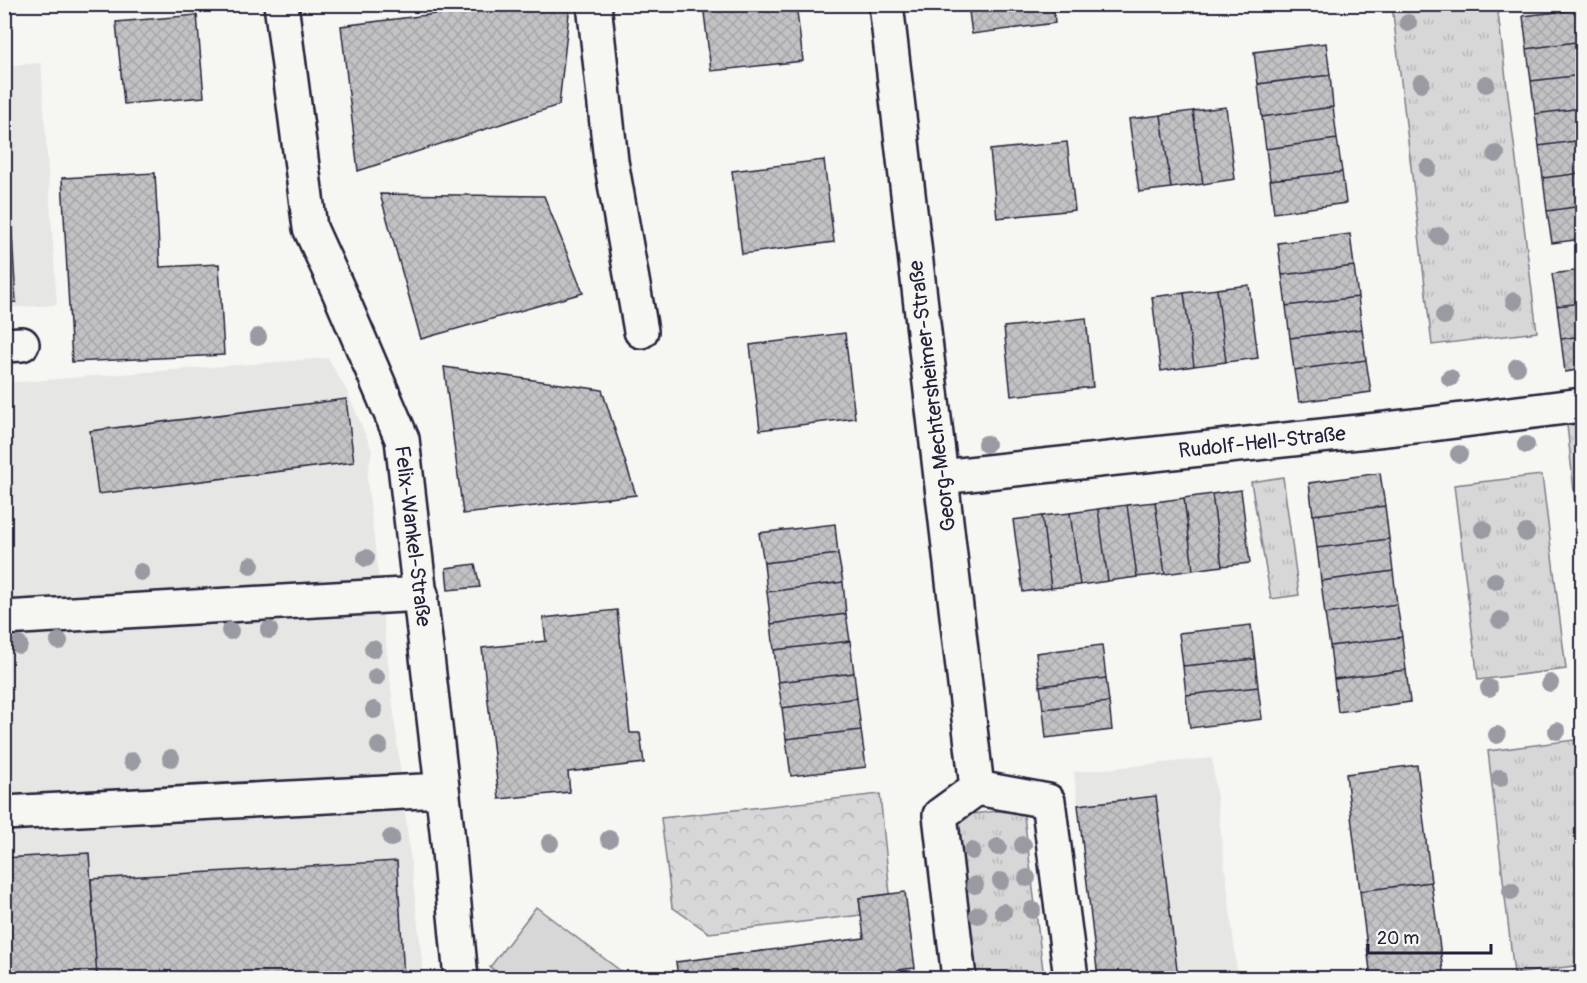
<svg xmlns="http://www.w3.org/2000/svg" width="1587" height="983" viewBox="0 0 1587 983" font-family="Pangolin,sans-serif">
  <defs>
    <pattern id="grass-tufts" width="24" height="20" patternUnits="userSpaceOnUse" patternTransform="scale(1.5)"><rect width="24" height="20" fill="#d7d7d7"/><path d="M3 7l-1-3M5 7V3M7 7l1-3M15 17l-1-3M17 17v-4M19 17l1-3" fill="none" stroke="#b8b8b9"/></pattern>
    <pattern id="forest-crowns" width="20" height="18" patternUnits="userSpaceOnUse" patternTransform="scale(1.5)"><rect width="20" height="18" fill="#d7d7d7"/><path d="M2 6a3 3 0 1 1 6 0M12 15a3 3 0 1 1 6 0" fill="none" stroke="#b8b8b9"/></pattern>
    <pattern id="building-cross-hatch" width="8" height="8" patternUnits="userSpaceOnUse" patternTransform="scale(1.5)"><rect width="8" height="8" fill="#c2c2c4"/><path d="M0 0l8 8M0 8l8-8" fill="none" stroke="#a6a6a9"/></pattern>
  </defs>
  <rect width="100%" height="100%" fill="#f6f6f2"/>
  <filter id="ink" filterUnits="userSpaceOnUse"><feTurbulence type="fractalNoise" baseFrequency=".0167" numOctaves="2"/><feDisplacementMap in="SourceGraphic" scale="12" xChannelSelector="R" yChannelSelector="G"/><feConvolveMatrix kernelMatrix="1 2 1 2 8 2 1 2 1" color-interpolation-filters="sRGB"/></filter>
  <g filter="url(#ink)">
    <path fill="#e6e6e4" d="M41,63L57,305L5,308V66Z
      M328,358L347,391L372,450L367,477L424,978H5V383Z
      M1212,758L1238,978H1178L1156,796L1078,805L1074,772Z"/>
    <path fill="url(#grass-tufts)" stroke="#7c7c89" stroke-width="1.5" d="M1392,5H1497L1537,332L1432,345Z
      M1542,475L1566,669L1478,680L1454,485Z
      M1283,477L1299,595L1271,599L1251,482Z
      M1582,739V965L1514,974L1488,751Z
      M1023,808L1044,978H975L955,816Z"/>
    <path fill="url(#forest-crowns)" stroke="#7c7c89" stroke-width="1.5" d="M1582,423V568L1567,425Z
      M880,794L890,894L859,898L861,915L709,933L672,907L661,818Z"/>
    <path fill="#d7d7d7" stroke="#7c7c89" stroke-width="1.5" d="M536,907L630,978H504L490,967Z"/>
    <path fill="url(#building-cross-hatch)" stroke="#22223b" stroke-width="1.5" d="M514,4H570L559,105L358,171L341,26Z
      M703,4H796L803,61L711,71Z
      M968,4H1053L1055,23L972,34Z
      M1582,9V41L1527,49L1523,16Z
      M197,15L204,97L124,104L116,22Z
      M1582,41V75L1531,81L1527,49Z
      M1326,43L1330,75L1258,84L1254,52Z
      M1330,75L1333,107L1262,117L1258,84Z
      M1582,75V108L1535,114L1531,81Z
      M1226,107L1235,179L1203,184L1193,111Z
      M1333,107L1337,139L1266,149L1262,117Z
      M1582,108V140L1539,146L1535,114Z
      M1193,111L1203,184L1171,188L1161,115Z
      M1161,115L1171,188L1139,192L1129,119Z
      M4,131H6L16,302L4,303Z
      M1337,139L1342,172L1270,180L1266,149Z
      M1582,140V173L1543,178L1539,146Z
      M1067,142L1075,210L997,218L990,150Z
      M824,160L834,242L742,254L732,171Z
      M1342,172L1346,203L1274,213L1270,180Z
      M155,173L160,267L219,264L224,355L72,362L62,178Z
      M1582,173V206L1547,211L1543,178Z
      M380,194L544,196L583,293L421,339Z
      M1582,206V239L1552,243L1547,211Z
      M1350,234L1354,266L1282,275L1278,243Z
      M1354,266L1358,297L1286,306L1282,275Z
      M1582,270V303L1557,306L1552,274Z
      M1249,285L1258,358L1226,362L1217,289Z
      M1217,289L1226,362L1194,366L1184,293Z
      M1184,293L1194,366L1161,371L1152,297Z
      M1358,297L1362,329L1290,338L1286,306Z
      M1582,303V336L1561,339L1557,306Z
      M1086,318L1093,387L1011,396L1004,327Z
      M1362,329L1366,360L1294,370L1290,338Z
      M845,333L855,418L760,430L750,345Z
      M1582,336V369L1565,372L1561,339Z
      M1366,360L1371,392L1299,402L1294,370Z
      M444,367L602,390L636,495L463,514Z
      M346,399L354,462L98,494L90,431Z
      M1380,473L1385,506L1313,515L1309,483Z
      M1241,490L1250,563L1222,566L1212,494Z
      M1212,494L1222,566L1193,570L1184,498Z
      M1184,498L1193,570L1165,574L1155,502Z
      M1155,502L1165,574L1137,577L1127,505Z
      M1127,505L1137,577L1108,581L1098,509Z
      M1385,506L1389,539L1317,548L1313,515Z
      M1098,509L1108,581L1080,585L1070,513Z
      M1070,513L1080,585L1051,588L1042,516Z
      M1042,516L1051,588L1023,592L1013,520Z
      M835,524L838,554L764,563L759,533Z
      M1389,539L1393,571L1321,581L1317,548Z
      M838,554L843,582L767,592L764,563Z
      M475,564L480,587L448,590L446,568Z
      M1393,571L1397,604L1325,614L1321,581Z
      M843,582L846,614L771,624L767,592Z
      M1397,604L1402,637L1330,646L1325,614Z
      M617,610L630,733H640L644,763L568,772L570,792L499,799L482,648L546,641L543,618Z
      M846,614L850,641L774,650L771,624Z
      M1251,625L1255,659L1183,666L1179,633Z
      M1402,637L1406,670L1334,679L1330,646Z
      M850,641L854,673L778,682L774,650Z
      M1102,645L1106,678L1040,686L1036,653Z
      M1255,659L1258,687L1186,695L1183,666Z
      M1406,670L1410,702L1338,712L1334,679Z
      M854,673L857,698L782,708L778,682Z
      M1106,678L1109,702L1043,709L1040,686Z
      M1258,687L1262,719L1190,728L1186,695Z
      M857,698L861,730L786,739L782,708Z
      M1109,702L1112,730L1046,738L1043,709Z
      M861,730L866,767L791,776L786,739Z
      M1417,765L1431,882L1360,891L1346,774Z
      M1156,796L1178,978H1098L1078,805Z
      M89,853L97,978H4V858Z
      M397,861L404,978H97L91,879Z
      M1431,882L1444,978H1371L1360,891Z
      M905,892L915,968L898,970L899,978H678L676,962L864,938L859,898Z"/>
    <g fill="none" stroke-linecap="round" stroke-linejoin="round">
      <defs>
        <path id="minor" d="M281,4L310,228L340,294L402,439L447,831L461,978
          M594,4L611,161L641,331
          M886,4L977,788
          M4,345L22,344
          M941,477L1423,425L1582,405
          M4,618L421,594
          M4,813L442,790
          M959,978L940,815L977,788L1048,801L1071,978"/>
      </defs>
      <use href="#minor" stroke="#22223b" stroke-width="38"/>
      <use href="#minor" stroke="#f6f6f2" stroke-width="33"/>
    </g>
    <g fill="#9a9aa3">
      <circle cx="1408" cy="23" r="9"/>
      <circle cx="1421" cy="83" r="9"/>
      <circle cx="1486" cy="84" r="9"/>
      <circle cx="1496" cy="154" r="9"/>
      <circle cx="1428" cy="168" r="9"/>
      <circle cx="1439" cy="236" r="9"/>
      <circle cx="1514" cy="301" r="9"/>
      <circle cx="1444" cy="316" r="9"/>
      <circle cx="258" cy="337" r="9"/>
      <circle cx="1517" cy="367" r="9"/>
      <circle cx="1450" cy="378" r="9"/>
      <circle cx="986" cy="444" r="9"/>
      <circle cx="1526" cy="445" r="9"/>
      <circle cx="1459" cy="454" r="9"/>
      <circle cx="1483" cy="529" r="9"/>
      <circle cx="1526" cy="533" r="9"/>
      <circle cx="366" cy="558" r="9"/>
      <circle cx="251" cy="565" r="9"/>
      <circle cx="141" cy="572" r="9"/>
      <circle cx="1495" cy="581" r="9"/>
      <circle cx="1500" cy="620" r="9"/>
      <circle cx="269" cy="630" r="9"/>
      <circle cx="230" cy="631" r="9"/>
      <circle cx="59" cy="641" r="9"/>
      <circle cx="19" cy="645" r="9"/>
      <circle cx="373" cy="649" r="9"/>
      <circle cx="376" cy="677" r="9"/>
      <circle cx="1550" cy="683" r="9"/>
      <circle cx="1489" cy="688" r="9"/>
      <circle cx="374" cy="710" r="9"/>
      <circle cx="1557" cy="731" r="9"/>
      <circle cx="1497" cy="735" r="9"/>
      <circle cx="379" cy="746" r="9"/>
      <circle cx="171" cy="758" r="9"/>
      <circle cx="132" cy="761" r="9"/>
      <circle cx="1500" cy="778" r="9"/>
      <circle cx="391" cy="838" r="9"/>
      <circle cx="609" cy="839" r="9"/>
      <circle cx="550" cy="843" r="9"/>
      <circle cx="1023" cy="845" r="9"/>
      <circle cx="998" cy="847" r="9"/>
      <circle cx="972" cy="851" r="9"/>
      <circle cx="1027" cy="878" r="9"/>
      <circle cx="1001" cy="881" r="9"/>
      <circle cx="975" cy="885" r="9"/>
      <circle cx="1511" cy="891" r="9"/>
      <circle cx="1032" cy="910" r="9"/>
      <circle cx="1003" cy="912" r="9"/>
      <circle cx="978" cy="915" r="9"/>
    </g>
  </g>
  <g text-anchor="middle" stroke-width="5" stroke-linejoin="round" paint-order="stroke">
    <g font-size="21" fill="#22223b" stroke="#f6f6f2">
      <text transform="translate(932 396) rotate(-97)" y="7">Georg-Mechtersheimer-Straße</text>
      <text transform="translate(1262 442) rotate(-6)" y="7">Rudolf-Hell-Straße</text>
      <text transform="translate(413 536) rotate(83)" y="7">Felix-Wankel-Straße</text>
    </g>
  </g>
  <rect width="1587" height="983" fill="none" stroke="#f6f6f2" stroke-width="24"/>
  <rect x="12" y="12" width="1563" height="959" fill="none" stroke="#22223b" stroke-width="2" filter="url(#ink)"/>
  <path d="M1368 944v9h123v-9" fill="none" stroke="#22223b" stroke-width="3"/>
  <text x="1377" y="944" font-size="18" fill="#22223b" stroke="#f6f6f2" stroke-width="4.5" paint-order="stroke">20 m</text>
</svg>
